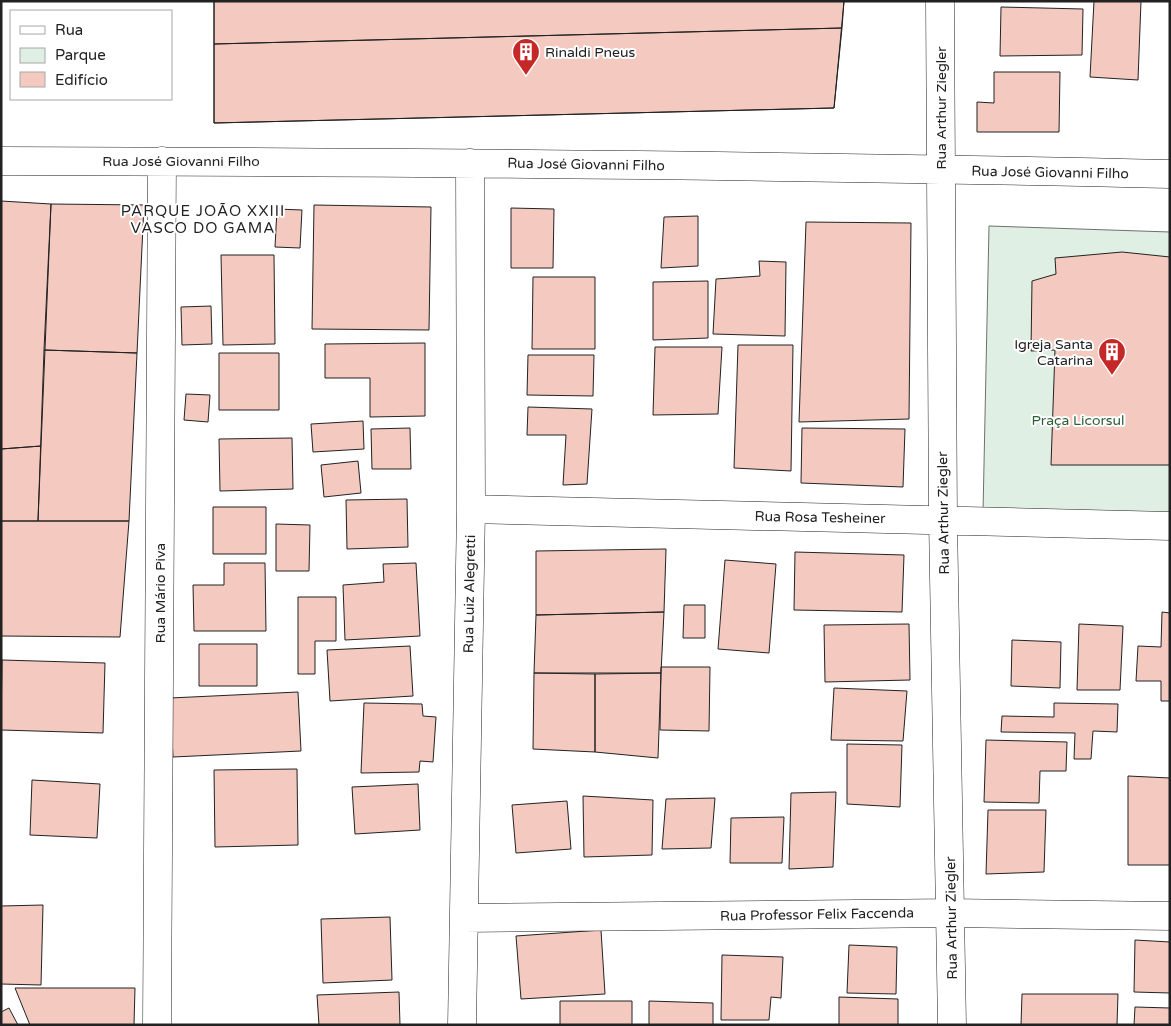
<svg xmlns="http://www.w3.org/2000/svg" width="1171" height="1026" viewBox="0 0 1171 1026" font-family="'Varela Round',sans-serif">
  <rect width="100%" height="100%" fill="#fff"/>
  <path fill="#e0efe3" stroke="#6f6f6f" d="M989,226L1170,232V517L983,513Z"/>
  <path fill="#f3c9c0" stroke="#222" d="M214,1H844L834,108L214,123Z
    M214,1H844L842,28L214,44Z
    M1094,1H1141L1138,80L1090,77Z
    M1001,7L1083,9L1082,55L1000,56Z
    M842,28L834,108L214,123V44Z
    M994,72H1060L1059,132H977V102L994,103Z
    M1,201L51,204L41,446L1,449Z
    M51,204L144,205L137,353L44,350Z
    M314,205L431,207L429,330L312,329Z
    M511,208L554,209L553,268H511Z
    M277,209L302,210L300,248L275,247Z
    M698,216V266L661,268L664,217Z
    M806,222L911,223L909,419L799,422Z
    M1122,252L1170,257V465H1051L1055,350L1031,351L1032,281L1056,274L1055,258Z
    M221,255H274L275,344L223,345Z
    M759,261L786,262L785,336L713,334L716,279L760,276Z
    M533,277H595V349H532Z
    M708,281V338L653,340V282Z
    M211,306L212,344L182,345L181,307Z
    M425,343V416L370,417V378H325V344Z
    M738,345H793L791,471L734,468Z
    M655,347H722L718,414L653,415Z
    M44,350L137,353L129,521H38Z
    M219,353H279V410H219Z
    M528,355H594L593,396L527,395Z
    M186,394L210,395L208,422L184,420Z
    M528,407L592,409L587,484L563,485L566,435H527Z
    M363,421L364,449L313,452L311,424Z
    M410,428L411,469H372L371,429Z
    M802,428L905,429L903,487L801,483Z
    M292,438L293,489L220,491L219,439Z
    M41,446L38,521H1V449Z
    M358,461L361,493L324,497L321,465Z
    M407,499L408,547L347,549L346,500Z
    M213,507H266V554H213Z
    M1,521H129L120,637L1,636Z
    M276,524L310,525L309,571H276Z
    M666,549L664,612L536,615V551Z
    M795,552L904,555L902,612L794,610Z
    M725,560L776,564L769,653L718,649Z
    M224,563H265L266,631H194L193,585H224Z
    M416,563L420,636L345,640L343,585L384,582L383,564Z
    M298,597H336V641H315V674H298Z
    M684,605H705V638H683Z
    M664,612L661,673H534L536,615Z
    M1162,612L1170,613V701H1161V681H1136L1138,646L1161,647Z
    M909,624L910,680L825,682L824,625Z
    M1079,624L1123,626L1120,690H1077Z
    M1012,640L1061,642L1060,688L1011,686Z
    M199,644H257V686H199Z
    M410,646L413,696L330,701L327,650Z
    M2,660L105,663L103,733L1,730Z
    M661,667H710L709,731L660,730Z
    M534,673L595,674V752L533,749Z
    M661,673L658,758L595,752V674Z
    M834,688L907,691L903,741L831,740Z
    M298,692L301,751L173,757L170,698Z
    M364,703L422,704L423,716L436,717L433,762L420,761L419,772L361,773Z
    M1054,703L1118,704L1117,732L1093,731L1091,759H1074L1075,733L1001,732L1002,716L1054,717Z
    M986,740L1067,742L1066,771H1040L1039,803L984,802Z
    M847,744L902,745L900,807L847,804Z
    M297,769L298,845L215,847L214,770Z
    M1128,776L1170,778V865H1128Z
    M32,780L100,784L97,838L30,835Z
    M418,784L420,830L355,834L352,787Z
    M836,792L833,867L789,869L791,793Z
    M583,796L653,800L652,855L584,857Z
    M715,798L711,848L662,849L666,799Z
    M567,801L571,849L516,853L512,805Z
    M988,810H1046L1044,872L986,874Z
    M784,817L782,863H730L731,818Z
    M43,905L41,985L1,984V906Z
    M390,917L392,980L323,983L321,919Z
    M601,930L605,994L521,999L516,936Z
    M1135,940L1170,942V993L1134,992Z
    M849,945L897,947L896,994L847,993Z
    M722,955L783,957L781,998L771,997L769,1020H721Z
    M15,988H135L134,1025H30Z
    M399,992L400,1025H319L317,995Z
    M1022,994H1118L1117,1025H1021Z
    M839,997L898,999V1025H839Z
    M560,1001H632V1025H560Z
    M649,1001L713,1003V1025H649Z
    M1135,1007L1170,1008V1025H1134Z
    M9,1008L18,1025H1V1012Z"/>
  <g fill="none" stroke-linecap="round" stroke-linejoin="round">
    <defs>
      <path id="minor" d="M940,1L943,520L952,1025
        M1,161C391,162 780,165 1170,174
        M471,509L1170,526
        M465,918L951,913L1170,916
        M157,1025L162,161
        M462,1025L471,509L470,163"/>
    </defs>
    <use href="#minor" stroke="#222" stroke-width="29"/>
    <use href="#minor" stroke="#fff" stroke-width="28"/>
  </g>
  <defs>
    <symbol id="building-pin" viewBox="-11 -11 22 30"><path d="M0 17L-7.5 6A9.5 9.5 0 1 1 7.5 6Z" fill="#c62828" stroke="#fff"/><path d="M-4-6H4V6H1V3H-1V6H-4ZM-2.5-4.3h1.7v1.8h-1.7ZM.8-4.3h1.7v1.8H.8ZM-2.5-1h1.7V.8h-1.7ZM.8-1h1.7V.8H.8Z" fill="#fff"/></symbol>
  </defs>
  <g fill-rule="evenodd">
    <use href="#building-pin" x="510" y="36" width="32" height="43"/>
    <use href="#building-pin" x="1096" y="336" width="32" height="43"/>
  </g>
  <g text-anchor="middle" stroke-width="4" stroke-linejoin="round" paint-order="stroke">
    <g font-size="14" fill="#222" stroke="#fff" text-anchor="start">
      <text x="545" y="57">Rinaldi Pneus</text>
      <text x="1093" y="349" text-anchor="end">Igreja Santa<tspan x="1093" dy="16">Catarina</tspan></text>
    </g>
    <g font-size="14" fill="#222" stroke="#fff">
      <text transform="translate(941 108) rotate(-90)" y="5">Rua Arthur Ziegler</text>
      <text x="181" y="166">Rua José Giovanni Filho</text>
      <text transform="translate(586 164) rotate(1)" y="5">Rua José Giovanni Filho</text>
      <text transform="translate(1050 172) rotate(1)" y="5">Rua José Giovanni Filho</text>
      <text transform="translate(943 513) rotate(-91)" y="5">Rua Arthur Ziegler</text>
      <text transform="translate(820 517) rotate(1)" y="5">Rua Rosa Tesheiner</text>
      <text transform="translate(160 593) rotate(-90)" y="5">Rua Mário Piva</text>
      <text transform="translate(469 594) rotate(-89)" y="5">Rua Luiz Alegretti</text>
      <text transform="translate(817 914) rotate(-1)" y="5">Rua Professor Felix Faccenda</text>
      <text transform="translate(951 918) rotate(-91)" y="5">Rua Arthur Ziegler</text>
    </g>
    <g font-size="14" fill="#2f5e38" stroke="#fff">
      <text x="1078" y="425">Praça Licorsul</text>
    </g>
    <g font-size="15" letter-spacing="1" fill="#222" stroke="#fff">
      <text x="203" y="216">PARQUE JOÃO XXIII<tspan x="203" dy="17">VASCO DO GAMA</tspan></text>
    </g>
  </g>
  <rect width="1171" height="1026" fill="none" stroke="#222222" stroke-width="5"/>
  <rect x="10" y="10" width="162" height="90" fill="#ffffff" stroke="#a7a7a7"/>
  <rect x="20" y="26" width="25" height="8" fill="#ffffff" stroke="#a7a7a7"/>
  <text x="55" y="35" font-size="15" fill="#222222">Rua</text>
  <rect x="20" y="48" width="25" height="15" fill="#e0efe3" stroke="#a7a7a7"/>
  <text x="55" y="60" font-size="15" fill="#222222">Parque</text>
  <rect x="20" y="72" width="25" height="15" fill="#f3c9c0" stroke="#a7a7a7"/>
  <text x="55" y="85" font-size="15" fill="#222222">Edifício</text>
</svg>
